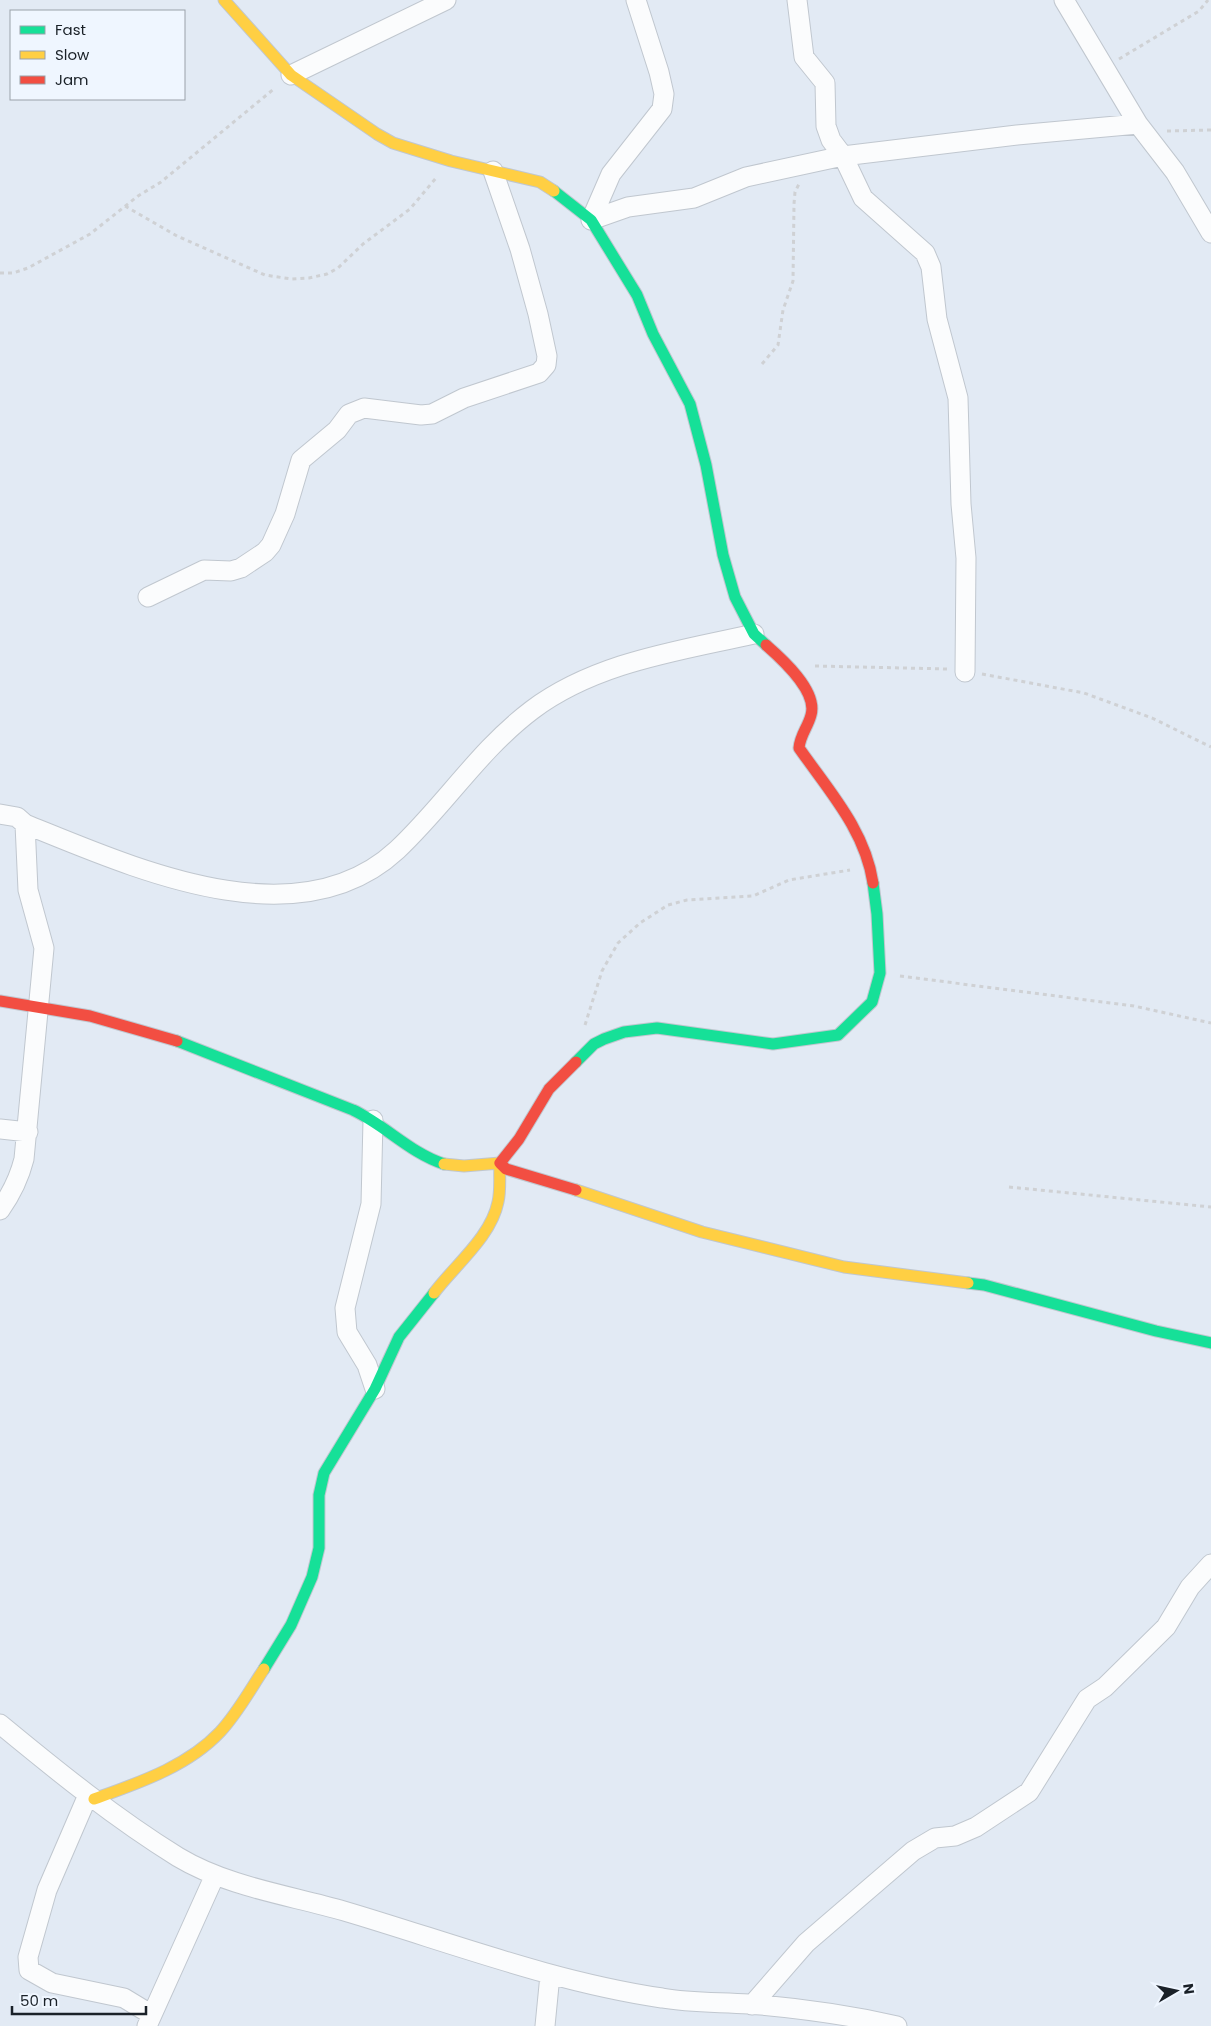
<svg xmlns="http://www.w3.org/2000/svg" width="1211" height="2026" viewBox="0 0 1211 2026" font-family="Poppins,sans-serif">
  <rect width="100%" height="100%" fill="#e2eaf4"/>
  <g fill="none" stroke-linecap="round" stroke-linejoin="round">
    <defs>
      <path id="street" d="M797,0L804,57L825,83L826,126L831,140L843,156L863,198L925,253L931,267L937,319L958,398L961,504L966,558L965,672
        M1064,0L1138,124L1175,172L1211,233
        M291,75L446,0
        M591,220L628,207L694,198L746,177L843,156L1017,135L1138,124
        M591,220L611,174L662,109L664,94L659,72L636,0
        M148,597L204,570L231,571L241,568L265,552L271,545L285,514L301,460L337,430L349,414L364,408L421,415L432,414L464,398L539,373L546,365L547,356L538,314L520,249L493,171
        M0,814L17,817L25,824L28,890L44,948L24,1159C19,1179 12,1193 0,1210
        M25,824C132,867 297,943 397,850C445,805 479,750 532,710C596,662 679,651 754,634
        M373,1120L371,1204L345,1308L347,1332L367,1365L375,1389
        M0,1129L28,1132
        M0,1724C57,1771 115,1818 178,1857C228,1887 289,1895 344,1911C449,1942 553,1982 662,1998C690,2003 720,2002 749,2004C798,2008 849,2015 897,2026
        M88,1795L47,1890L28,1957L29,1970L52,1983L124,1998L152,2015
        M752,2005L806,1943L913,1851L935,1838L955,1836L976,1827L1029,1792L1087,1699L1105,1687L1166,1627L1190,1587L1211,1564
        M147,2026L215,1875
        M545,2026L550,1975"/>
      <path id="fast" d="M554,191L591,220L637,295L653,334L690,404L706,465L723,555L735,597L754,634L766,645
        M177,1041L353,1110C385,1125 410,1153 444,1164
        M576,1062L594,1044L604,1039L624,1032L657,1028L773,1044L838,1035L872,1002L880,973L877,914L873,883
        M968,1283L984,1285L1156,1331L1211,1343
        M264,1669L291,1625L312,1577L319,1548V1495L324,1473L375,1389L399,1337L434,1293"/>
      <path id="slow" d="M224,0L291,75L377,134L393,143L451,161L540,182L554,191
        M576,1190L702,1232L844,1267L968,1283
        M434,1293C455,1265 491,1237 498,1202C501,1190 499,1175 500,1163L464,1166L444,1164
        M94,1799C138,1783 187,1767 220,1732C237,1714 250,1690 264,1669"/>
      <path id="jam" d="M766,645C782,659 818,691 811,715C808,727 800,735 799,748C829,791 865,830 873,883
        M0,1001L90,1016L177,1041
        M576,1062L549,1089L519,1139L500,1163L506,1169L576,1190"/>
    </defs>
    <use href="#street" stroke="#c0c7cf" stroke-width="21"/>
    <use href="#fast" stroke="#c0c7cf" stroke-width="13"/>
    <use href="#slow" stroke="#c0c7cf" stroke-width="13"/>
    <use href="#jam" stroke="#c0c7cf" stroke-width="13"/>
    <path stroke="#cfd1d4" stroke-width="3" stroke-dasharray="4 4" stroke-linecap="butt" d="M1119,59L1199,11L1208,0
      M1167,131L1211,130
      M125,206L177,236L265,275L291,279L309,278L327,274L338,268L363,244L410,209L436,178
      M0,273H13L28,268L90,234L138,196L161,182L275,88
      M762,364L778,345L783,310L793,281L794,204L795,192L799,184
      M815,666L948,669
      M982,674L1084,693L1152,718L1211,747
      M900,976L1134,1006L1211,1023
      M585,1025L602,971L618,943L640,923L668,905L687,900L753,896L789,880L850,870
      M1009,1187L1211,1207"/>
    <use href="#street" stroke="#fbfcfd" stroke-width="19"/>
    <use href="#fast" stroke="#16e098" stroke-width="11"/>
    <use href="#slow" stroke="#ffcf43" stroke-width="11"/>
    <use href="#jam" stroke="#f24e42" stroke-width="11"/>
  </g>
  <rect x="10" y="10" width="175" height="90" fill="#eff6ff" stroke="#9aa1a9"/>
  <rect x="20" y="26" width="25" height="8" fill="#16e098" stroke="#9aa1a9"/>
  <text x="55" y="35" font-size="15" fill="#1a2128">Fast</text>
  <rect x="20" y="51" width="25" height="8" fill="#ffcf43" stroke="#9aa1a9"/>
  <text x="55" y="60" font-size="15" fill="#1a2128">Slow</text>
  <rect x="20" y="76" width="25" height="8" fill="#f24e42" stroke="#9aa1a9"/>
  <text x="55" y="85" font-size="15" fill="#1a2128">Jam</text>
  <g transform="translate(1176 1991) rotate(81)" stroke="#eff6ff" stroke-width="4" paint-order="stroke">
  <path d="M0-4L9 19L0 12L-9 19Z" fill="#1a2128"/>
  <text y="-8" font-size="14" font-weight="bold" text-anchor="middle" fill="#1a2128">N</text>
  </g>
  <path d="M12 2006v8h134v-8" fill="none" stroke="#1a2128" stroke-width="2.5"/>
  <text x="20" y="2006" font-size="15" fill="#1a2128" stroke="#eff6ff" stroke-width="4" paint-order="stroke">50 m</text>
</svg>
